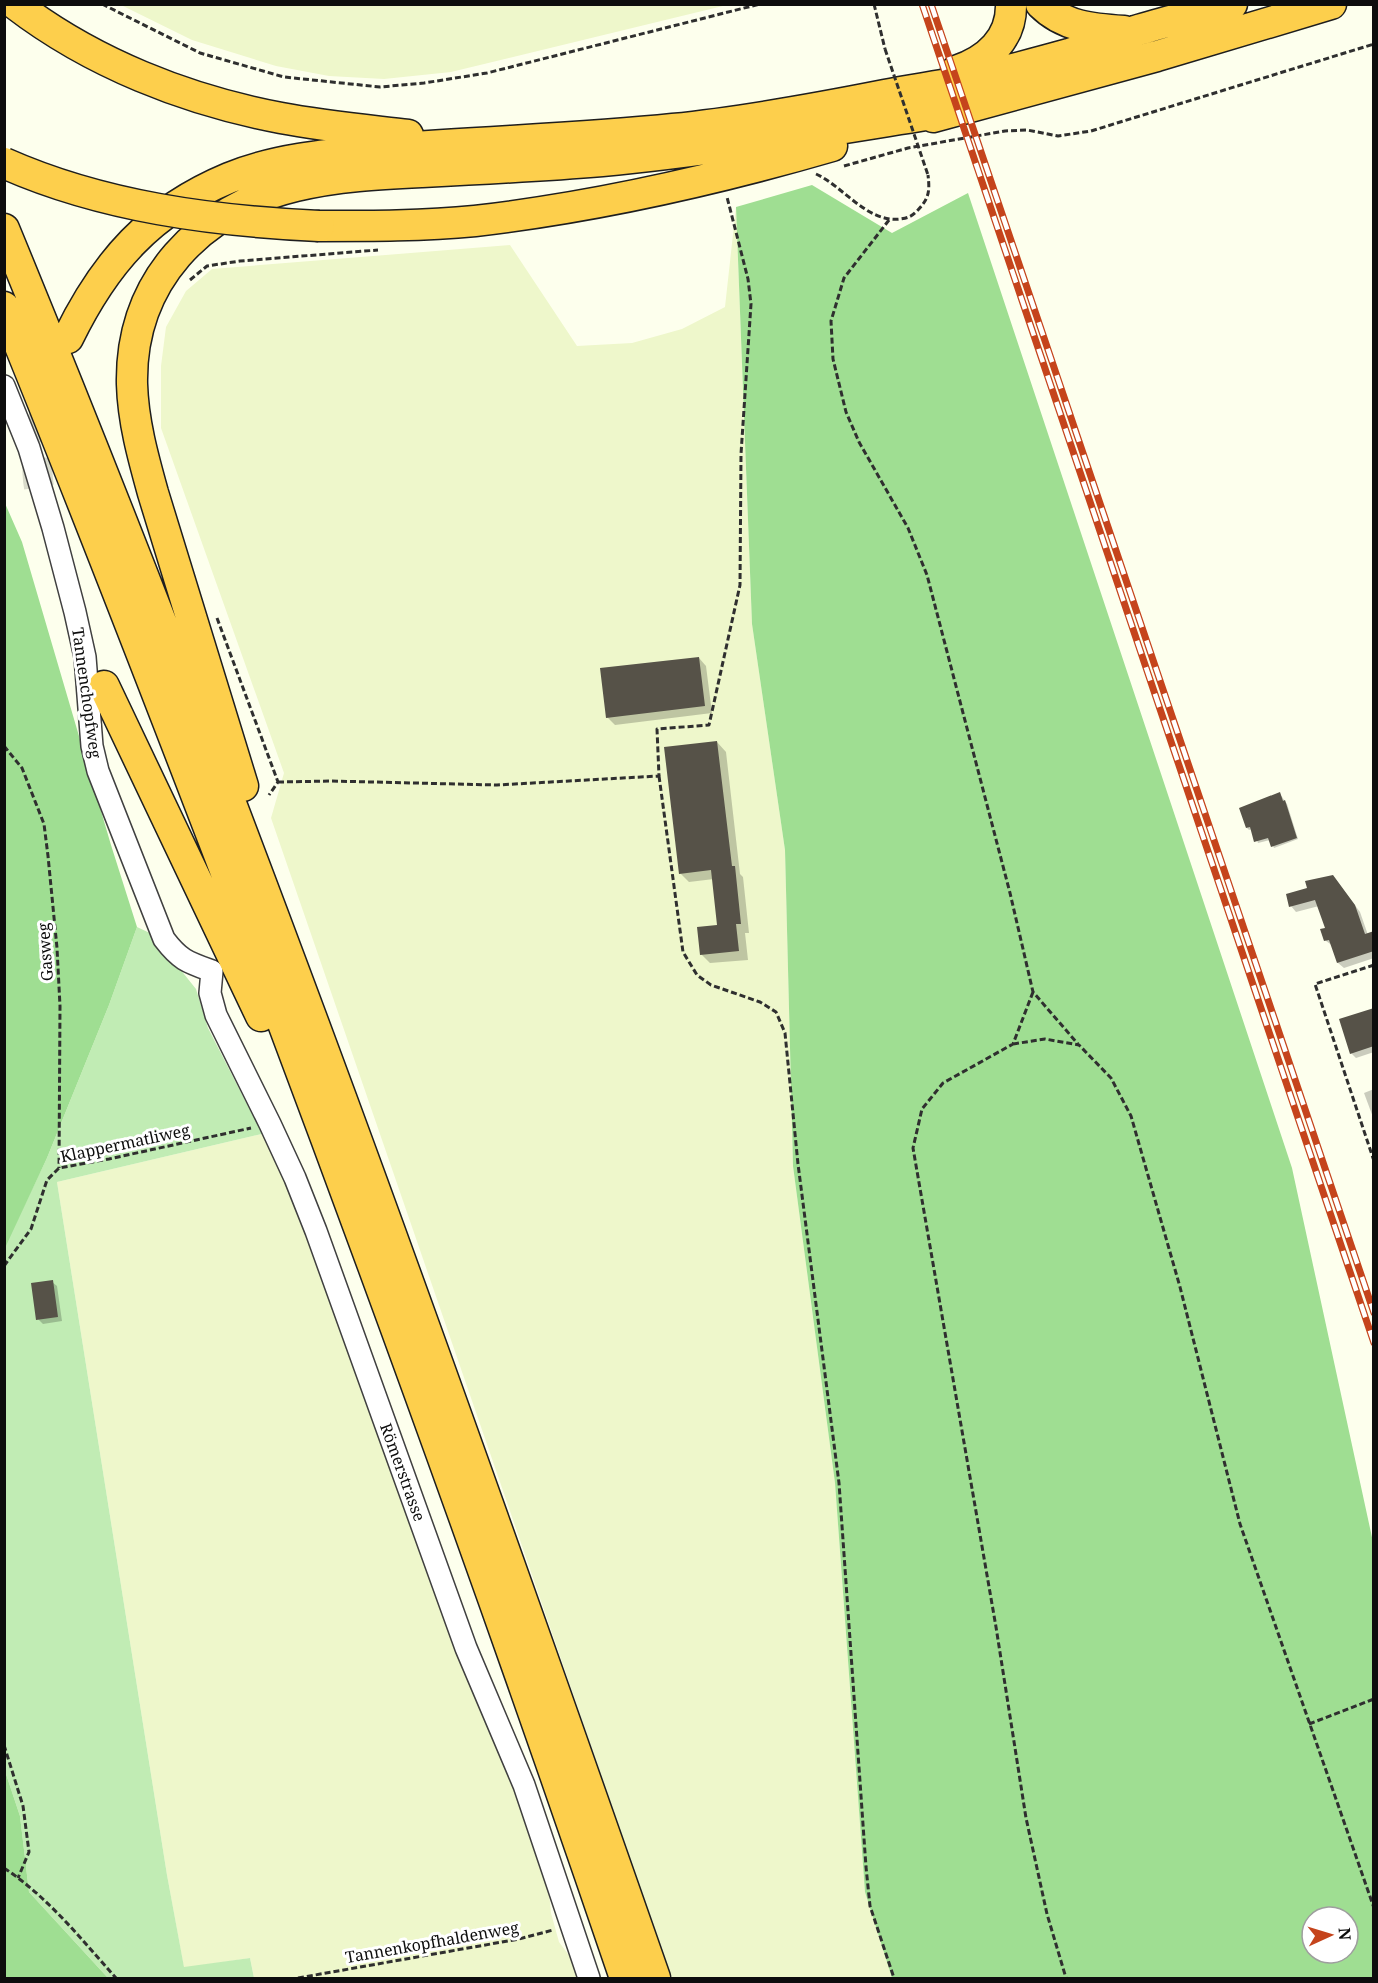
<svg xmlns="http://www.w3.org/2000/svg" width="1378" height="1983" viewBox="0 0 1378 1983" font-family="'Noto Serif',serif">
  <rect width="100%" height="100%" fill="#fdffed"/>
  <path fill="#eef7cb" d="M121,5H727L451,72L384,79L329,76L276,66L192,40Z
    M736,207L752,624L785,850L793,1166L835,1483L865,1892L892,1978H671L271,818L284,773L161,428V366L166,327L186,291L212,269L510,245L577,346L632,343L682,329L725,307Z
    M266,1133L319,1266L500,1746L548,1882L551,1913L559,1942L583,1974L585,1978H254L250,1958L184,1968L167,1875L57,1182Z"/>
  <path fill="#c1ecb4" d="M137,927L152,934L196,989L208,1028L251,1112L266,1133L57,1182L167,1875L184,1967L250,1958L254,1978H108L29,1892L20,1816L4,1768V1248L47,1158L109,1005Z"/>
  <path fill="#9fde92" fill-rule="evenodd" d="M812,185L892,233L968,193L1292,1168L1373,1542V1978H892L865,1892L835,1483L793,1166L785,850L752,624L736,207ZM1312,1917H1348V1953H1312Z
    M4,501L22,542L111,845L137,927L109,1005L47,1158L5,1248Z
    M4,1768L20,1816L29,1892L108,1978H5Z"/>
  <path fill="#0003" d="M699,658L706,666L712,713L615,725L607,717Z
    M717,742L726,752L740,874L743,877L749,933H745L748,960L710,963L701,954L719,927L714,879L689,882L680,873Z
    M1280,794L1287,804L1298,839L1274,848L1270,840L1258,843L1252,829L1249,830L1247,828Z
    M1333,876L1360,912L1368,935L1374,933V958L1344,968L1338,963L1333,946L1326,941L1327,929L1319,906L1296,912L1291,906L1309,889Z
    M1374,1009V1052L1356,1058L1351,1053Z
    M1374,1089V1120L1364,1093Z
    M52,1282L57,1286L62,1321L43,1324L38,1319Z"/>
  <path fill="#565248" d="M699,657L705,706L606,718L600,668Z
    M717,741L732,866H735L741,924H736L739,951L700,955L697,927L717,925L711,870L679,874L664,747Z
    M1280,792L1283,801L1285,800L1297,838L1271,847L1268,838L1254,842L1250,827L1246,828L1239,808Z
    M1333,875L1355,905L1365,934L1374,931V951L1337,963L1329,940L1324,941L1320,929L1325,928L1315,900L1289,907L1286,894L1307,888L1305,881Z
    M1374,1008V1046L1350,1054L1339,1019Z
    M53,1280L58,1317L36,1320L31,1283Z"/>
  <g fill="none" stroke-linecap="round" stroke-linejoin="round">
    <path stroke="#d9dbcb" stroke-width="30" stroke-dasharray="30 15" stroke-linecap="butt" d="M39,487C34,458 41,426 48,398"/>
    <defs>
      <path id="minor" d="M4,386L29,448L53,528L75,612L85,657L92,746L98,771L164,939C180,960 187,962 212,971L210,993L216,1015L270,1124L295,1178L316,1231L466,1648L524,1785L589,1978"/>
      <path id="highway" d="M15,4C92,63 186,100 281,118C323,126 366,130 408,135
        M1041,4C1064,27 1093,29 1124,31
        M956,71C987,61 1012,39 1011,4
        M933,117L1157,56L1331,4
        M319,226C371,226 423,226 475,221C596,207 715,180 832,146
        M4,229C241,804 450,1391 655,1978
        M4,307C88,512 167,718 246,925C378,1274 505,1625 625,1978
        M68,338C105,262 150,211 229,178C280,157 336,154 390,149C484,141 579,139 673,129C744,122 814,109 885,95C909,90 934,87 959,82C996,74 1033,64 1069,54C1091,47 1112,37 1135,31C1167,21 1200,14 1232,4
        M104,686L261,1016
        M243,786L153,493C143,457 133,421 132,384C130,281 200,209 296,186C337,176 380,174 422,172C482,169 542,166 602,161C719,150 836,129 952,111"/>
    </defs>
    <use href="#minor" stroke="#404040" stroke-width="24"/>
    <use href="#highway" stroke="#1e1e1e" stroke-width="33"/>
    <path stroke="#2f2f2f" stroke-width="3" stroke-dasharray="6 3" stroke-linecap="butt" d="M102,4L200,53L284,77L380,87L424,83L487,73L760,4
      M874,4L885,49
      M844,166L908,148L1005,131L1027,130L1058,136L1091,131L1374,44
      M816,174C843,186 867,223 900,219C907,218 911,217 916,212C929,199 930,192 928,175
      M889,220L844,278L831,321L833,359L846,412L859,442L908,528L927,575L1010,893L1033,992L1078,1044
      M190,280L207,266L240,261L378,250
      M217,618L278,782L269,795
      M4,746L22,768L44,824L48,856L57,948L60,1006L59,1168
      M659,776L683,952L697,975L711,985L760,1002L776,1012L785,1033L798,1164L839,1483L866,1867L870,1906L894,1978
      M278,782L331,781L497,785L659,776L657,729L709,725L740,585L741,454L751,304L748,279L727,197
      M1374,965L1315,984L1374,1161
      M1033,992L1013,1044L943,1083L922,1109L913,1148L996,1627L1026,1818L1047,1914L1066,1978
      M1013,1044L1045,1039L1079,1045L1111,1078L1131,1116L1180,1287L1240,1524L1374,1908
      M4,1266L31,1229L47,1180L59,1168L109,1159L251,1128
      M1309,1724L1374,1699
      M4,1745L23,1806L29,1852L18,1878
      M4,1868C48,1897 82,1940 116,1978
      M298,1978L519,1939L553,1930"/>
    <use href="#minor" stroke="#fff" stroke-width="21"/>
    <use href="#highway" stroke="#fdcf4c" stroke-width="30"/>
    <defs>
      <path id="rail" d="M922,4L1374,1343
        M931,4L1374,1313"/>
    </defs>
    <use href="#rail" stroke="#c5441c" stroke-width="7"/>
    <use href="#rail" stroke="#fff" stroke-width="4.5" stroke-dasharray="14" stroke-linecap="butt"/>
    <defs>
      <path id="highway-bridge" d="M4,163C103,207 213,221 319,226"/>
    </defs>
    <use href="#highway-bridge" stroke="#1e1e1e" stroke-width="33" stroke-linecap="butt"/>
    <path stroke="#2f2f2f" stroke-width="3" stroke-dasharray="6 3" stroke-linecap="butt" d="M885,49L928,175"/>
    <use href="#highway-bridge" stroke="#fdcf4c" stroke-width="30"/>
  </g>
  <g text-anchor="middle" stroke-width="6" stroke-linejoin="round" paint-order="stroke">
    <g font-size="16" fill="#0d0d0d" stroke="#fff">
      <text transform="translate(87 693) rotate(82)" y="6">Tannenchopfweg</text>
      <text transform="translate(45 952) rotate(-94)" y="6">Gasweg</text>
      <text transform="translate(125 1143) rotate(-12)" y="6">Klappermatliweg</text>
      <text transform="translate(403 1472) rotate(70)" y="6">Römerstrasse</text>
      <text transform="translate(432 1942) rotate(-10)" y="6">Tannenkopfhaldenweg</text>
    </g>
  </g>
  <rect width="1378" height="1983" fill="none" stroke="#0d0d0d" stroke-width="12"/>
  <g transform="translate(1330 1935) rotate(86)"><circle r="28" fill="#ffffff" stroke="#9e9e9e" stroke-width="1.5"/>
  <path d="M0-4.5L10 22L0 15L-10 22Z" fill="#c5441c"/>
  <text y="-9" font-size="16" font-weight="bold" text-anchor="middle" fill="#0d0d0d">N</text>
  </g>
</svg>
